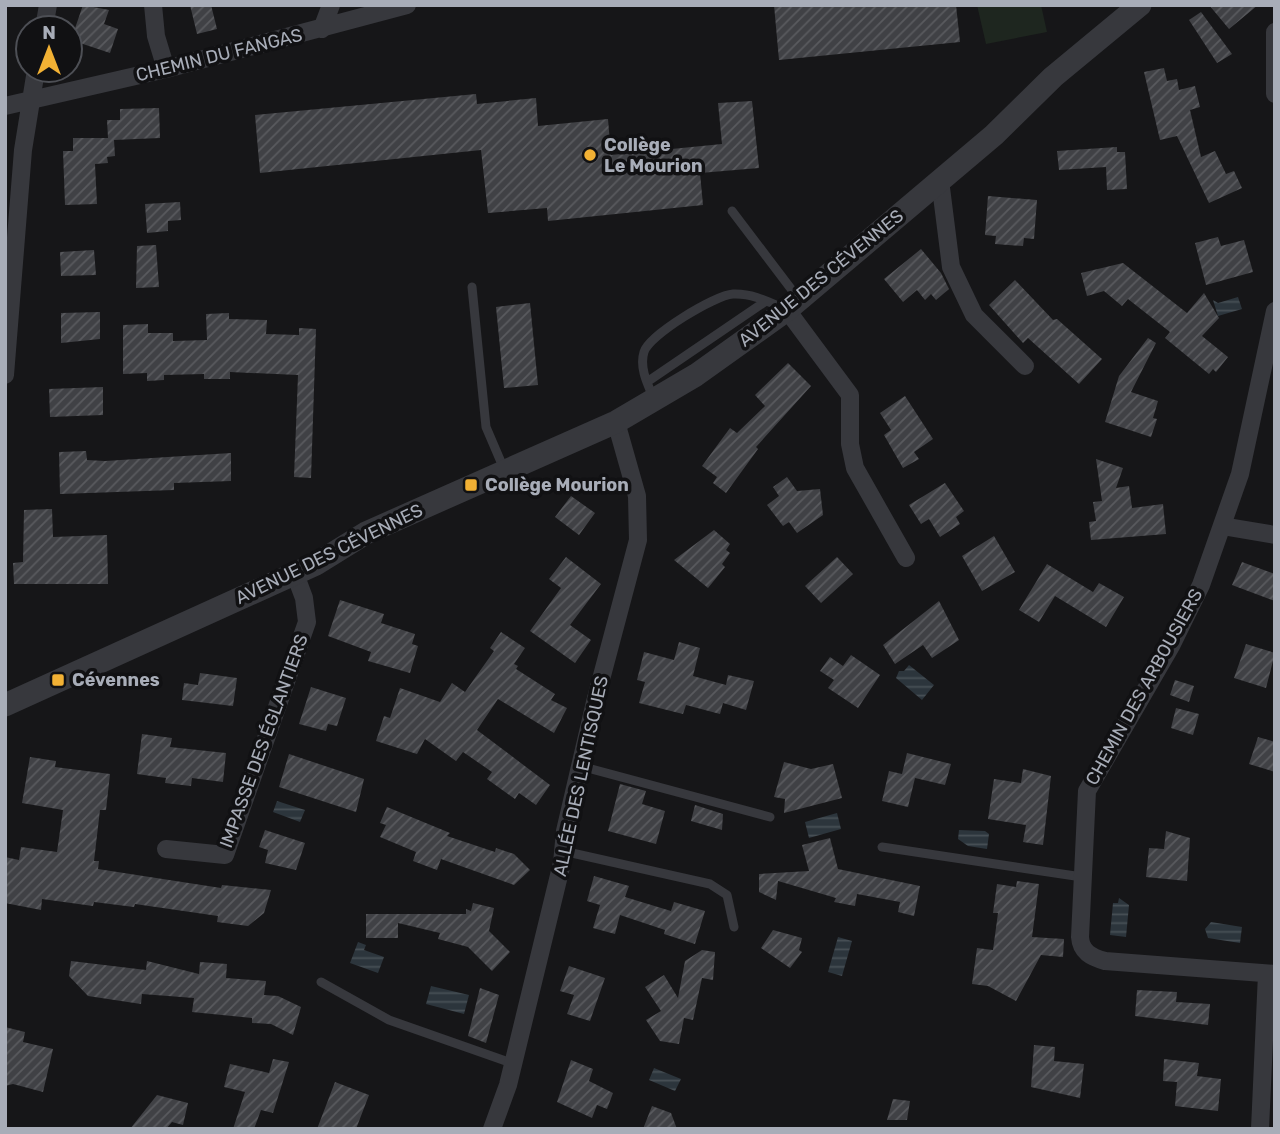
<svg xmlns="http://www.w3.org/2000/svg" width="1280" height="1134" viewBox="0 0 1280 1134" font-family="Rubik,sans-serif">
  <defs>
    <pattern id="water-rules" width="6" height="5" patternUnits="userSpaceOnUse" patternTransform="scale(1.75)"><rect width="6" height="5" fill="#2c353c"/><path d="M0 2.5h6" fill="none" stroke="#485056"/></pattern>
    <pattern id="building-hatch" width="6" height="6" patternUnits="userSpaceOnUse" patternTransform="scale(1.75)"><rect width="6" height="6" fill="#404145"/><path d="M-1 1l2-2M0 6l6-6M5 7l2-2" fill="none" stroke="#595a5e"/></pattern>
  </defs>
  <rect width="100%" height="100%" fill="#161618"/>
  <path fill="#1e261f" d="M977,5H1041L1047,32L986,44Z"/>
  <path fill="url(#water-rules)" d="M1238,297L1242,309L1218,316L1213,300L1218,303Z
    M909,665L934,685L922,700L896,678L899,671H904Z
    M277,801L305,810L300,822L273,812Z
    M837,813L841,829L809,838L805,822Z
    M959,830L985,831L989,834L987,849L968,846L958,839Z
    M1119,898L1129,905L1126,937L1110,935L1113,903H1118Z
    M1211,922L1242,927L1240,943L1208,938L1205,929Z
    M838,937L852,941L842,976L828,972Z
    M358,942L366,945L364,950L384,957L378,973L350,963Z
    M431,986L469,995L464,1014L426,1004Z
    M654,1068L681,1079L675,1091L649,1080Z"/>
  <path fill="url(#building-hatch)" d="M83,5L109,10L104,24L118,29L110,53L71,40Z
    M190,5H211L217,29L197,34Z
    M774,5H956L960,42L779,60Z
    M1209,5H1258L1229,29Z
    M1201,12L1232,54L1217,63L1189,20Z
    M1164,68L1167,81L1177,79L1179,90L1195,86L1200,107L1190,110L1201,157L1215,151L1226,174L1234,171L1242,188L1209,203L1177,136L1160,140L1144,72Z
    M476,94L477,104L536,98L538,126L608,119L611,155L722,144L718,103L752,101L759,168L700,173L703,205L548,221L547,208L488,213L481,150L260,173L255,115Z
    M159,108L160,138L114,140L115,156L107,157L108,163L95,164L97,204L65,205L63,151H73V138H108L107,120H120V109Z
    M1117,147V152H1125L1127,189L1107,190L1106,167L1059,170L1057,151Z
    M988,196L1037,200L1034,239L1024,238L1023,246L995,244L996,236L985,235Z
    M180,202L181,220L168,221V231L147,233L145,204Z
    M1218,237L1221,246L1244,240L1253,272L1206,285L1195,243Z
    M156,245L159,287L136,288L137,246Z
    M921,249L941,273L949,289L936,300L931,294L925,300L917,290L903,302L884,279Z
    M94,250L96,275L61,276L60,252Z
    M1123,263L1187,313L1204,293L1219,318L1202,336L1228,357L1216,372L1213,369L1209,374L1165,338L1170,332L1128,299L1122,306L1104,291L1087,296L1081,273Z
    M1015,280L1053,320L1057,319L1102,359L1079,384L1028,338L1023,343L989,305Z
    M530,303L538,385L504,388L496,307Z
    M100,312V339L61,343V313Z
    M229,313V319L267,320L266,334L299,335V328L316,329L311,478L294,477L298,375L230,372V379H204V374L164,375V380L147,381V373L123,374V325L148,324V333H173V341L207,340L206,314Z
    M1148,338L1156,343L1131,392L1158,401L1153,418L1157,419L1151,437L1105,422L1119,376Z
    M788,363L811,386L756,447L758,449L726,493L713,483L717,477L702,466L730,428L737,433L765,406L755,395Z
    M103,387V415L50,417L49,389Z
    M905,396L933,439L914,452L919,459L903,468L884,435L891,430L880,413Z
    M86,451L87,460L105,461L231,453V481L174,483V490L60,494L59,452Z
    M1096,459L1123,468L1116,488L1129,486L1132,508L1163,504L1166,534L1091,540L1089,522L1096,521L1093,502L1102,501Z
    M787,477L797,491L820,489L823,515L797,533L789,522L783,526L767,505L779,496L773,487Z
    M945,483L964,511L956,517L960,524L940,537L929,519L921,524L909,505Z
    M571,496L595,513L579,535L555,517Z
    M52,509L53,537L107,535L108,584H14L13,563L23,562L24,510Z
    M714,530L730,544L726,550L730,553L722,564L725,567L708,588L674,560Z
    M994,536L1015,572L982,591L962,556Z
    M566,557L601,584L570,625L591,640L575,663L530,631L561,588L549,579Z
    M837,557L853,574L821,603L805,586Z
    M1242,562L1275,574V601L1232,585Z
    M1047,564L1093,592L1099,583L1124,597L1106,627L1055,596L1039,622L1019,610Z
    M340,600L384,614L381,623L415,634L412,644L418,646L410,673L368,661L371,652L328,636Z
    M939,601L959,640L932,658L923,645L895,664L883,645Z
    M501,632L525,648L514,664L518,666L516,669L555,694L551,700L567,708L554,733L498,699L477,730L550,785L536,805L519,793L515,799L487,779L492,772L463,752L456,761L425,739L417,754L376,741L384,716L390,718L400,688L440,702L452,683L465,692L494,651L490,648Z
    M679,642L700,648L693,676L726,685L728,675L754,681L746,710L723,703L720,714L686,705L683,714L639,703L645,682L637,680L644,652L674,660Z
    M1246,644L1275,653L1266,688L1234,678Z
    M851,655L880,675L858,708L828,688L834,680L820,671L830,657L843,666Z
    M200,673L237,678L233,706L182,700L184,683L198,685Z
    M1175,680L1194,686L1189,702L1170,695Z
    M311,687L346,698L337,726L328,724L326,731L299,724Z
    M1176,708L1199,714L1193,735L1171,728Z
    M142,734L172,738L170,747L226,753L223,782L192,778L191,786L165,783L166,778L137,774Z
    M1258,737L1275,742V772L1249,764Z
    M907,753L951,764L945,785L915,778L908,807L882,801L889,771L902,774Z
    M289,754L364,779L356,812L279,787Z
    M30,757L56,761L55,767L110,774L106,810H100L94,861H99L98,869L221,888L222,885L271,890L264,913L248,926L217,922L218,916L135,904L134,907L94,902L93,906L42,899L41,910L5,903V857L19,860L21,847L57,852L63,810L22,803Z
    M784,762L811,769L833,764L842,798L784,813L785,799L774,797Z
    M1023,769L1051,776L1043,845L1023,842L1026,825L988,819L994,779L1021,783Z
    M620,784L646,791L642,804L665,811L656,844L608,831Z
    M695,805L723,814L722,830L691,821Z
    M387,807L450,833L447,836L495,852L496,848L514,854L530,870L514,885L441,859L437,870L413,861L416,852L380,837L386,825L380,823Z
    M265,830L305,843L296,870L265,863L268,850L259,847Z
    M1166,831L1190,838L1187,881L1146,877L1149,848L1164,849Z
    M830,838L838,869L920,886L914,916L898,912L900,902L857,894L855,906L834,902L836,898L778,881L776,900L759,892V874L809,871L802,845Z
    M594,876L629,886L625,897L671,911L674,902L705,911L695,944L664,934L665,930L620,915L615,934L593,928L600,905L587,901Z
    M1017,881L1039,884L1032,937L1064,939L1063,957L1041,955L1016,1001L988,986L972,984L977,948L993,950L998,913H993L997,884L1016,887Z
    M473,903L494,908L489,931L510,952L492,971L468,947L438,939L440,933L398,923V938H366V914H466V909L471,911Z
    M773,930L802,938L799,950L802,952L790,968L761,948Z
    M702,950L715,952L713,980L702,978L693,1020L684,1018L679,1044L660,1041L646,1020L661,1011L645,987L664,975L678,998L685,961Z
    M71,961L146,970L147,961L199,974L200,962L227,964L226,978L266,981L264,995L278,996L301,1007L293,1035L271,1024L252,1023V1018L192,1012L194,998L142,994L141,1004L88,996L69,976Z
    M569,966L605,978L590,1021L567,1014L574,995L560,991Z
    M480,988L499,995L486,1043L468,1036Z
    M1137,990L1177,992L1176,1002L1210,1004L1208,1025L1135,1016Z
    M5,1027L25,1032L23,1042L53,1049L43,1092L13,1084L5,1086Z
    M1034,1045L1055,1047L1054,1061L1084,1064L1080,1098L1031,1087Z
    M273,1059L289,1062L273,1113L261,1110L254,1129H233L245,1092L224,1087L230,1064L269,1073Z
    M1164,1059L1199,1063L1197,1076L1221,1079L1218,1111L1175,1106L1177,1082L1163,1081Z
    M571,1060L593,1069L589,1081L613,1093L607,1109L597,1105L592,1118L557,1102Z
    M335,1082L369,1095L356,1129H317Z
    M157,1095L188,1103L183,1125L172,1122L166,1129H130Z
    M893,1099L910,1101L907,1120H887Z
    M652,1106L671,1113L677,1129H643Z"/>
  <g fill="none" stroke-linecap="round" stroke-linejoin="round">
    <path stroke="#37383d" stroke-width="9" d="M732,211L798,298
      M472,287L486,427L504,469
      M647,382L766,301
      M654,399C648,385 639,368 644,352C649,335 715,295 733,294C752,293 769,302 785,309
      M580,766L770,817
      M882,847L1082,877
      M563,851L710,884L727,895L734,927
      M321,982L389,1020L514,1064"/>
    <path stroke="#37383d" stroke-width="18" d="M153,5L156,36L166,69
      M44,28L48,5
      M322,29L331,5
      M1275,32V94
      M5,106L166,69L407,5
      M940,180L951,267L974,315L1025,366
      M787,310L850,395V444L855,468L906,558
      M1275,311L1240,474L1201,585L1171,646L1087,791L1080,937C1081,952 1091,957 1105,961L1275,974
      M5,375L23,150L36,70
      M1222,526L1275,535
      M166,849L225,855L307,622L304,598L295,574
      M492,1129L508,1085L562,863L565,831L595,702L638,540L637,496L616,422
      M1260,1129L1267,974"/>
    <path stroke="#37383d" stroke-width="23" d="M5,705L316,564L366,533L616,422L696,375L787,310L994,135L1053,77L1140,5"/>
  </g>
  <g fill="#f2b134" stroke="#111113" stroke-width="2.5">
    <circle cx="590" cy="155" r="7"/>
    <rect x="464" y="478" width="14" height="14" rx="3.5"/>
    <rect x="51" y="673" width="14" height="14" rx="3.5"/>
  </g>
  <g text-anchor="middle" stroke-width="7" stroke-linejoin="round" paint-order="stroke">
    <g font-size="18" fill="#a8adb8" stroke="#111113">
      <text transform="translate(219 55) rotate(-14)" y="6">CHEMIN DU FANGAS</text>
      <text transform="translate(821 278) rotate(-39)" y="6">AVENUE DES CÉVENNES</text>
      <text transform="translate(329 554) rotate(-26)" y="6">AVENUE DES CÉVENNES</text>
      <text transform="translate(1144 687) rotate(-61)" y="6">CHEMIN DES ARBOUSIERS</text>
      <text transform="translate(264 741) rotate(-70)" y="6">IMPASSE DES ÉGLANTIERS</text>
      <text transform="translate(581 776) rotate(-78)" y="6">ALLÉE DES LENTISQUES</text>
    </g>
    <g font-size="18" font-weight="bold" fill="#a8adb8" stroke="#111113" text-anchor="start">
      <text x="604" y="151">Collège<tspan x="604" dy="21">Le Mourion</tspan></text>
      <text x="485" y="491">Collège Mourion</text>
      <text x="72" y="686">Cévennes</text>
    </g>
  </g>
  <rect width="1280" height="1134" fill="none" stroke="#a8adb8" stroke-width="14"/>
  <g transform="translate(49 49)"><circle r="33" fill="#111113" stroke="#4d4f55" stroke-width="2"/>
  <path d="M0-5L12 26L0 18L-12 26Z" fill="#f2b134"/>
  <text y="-10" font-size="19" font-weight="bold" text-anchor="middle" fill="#a8adb8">N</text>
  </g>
</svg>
